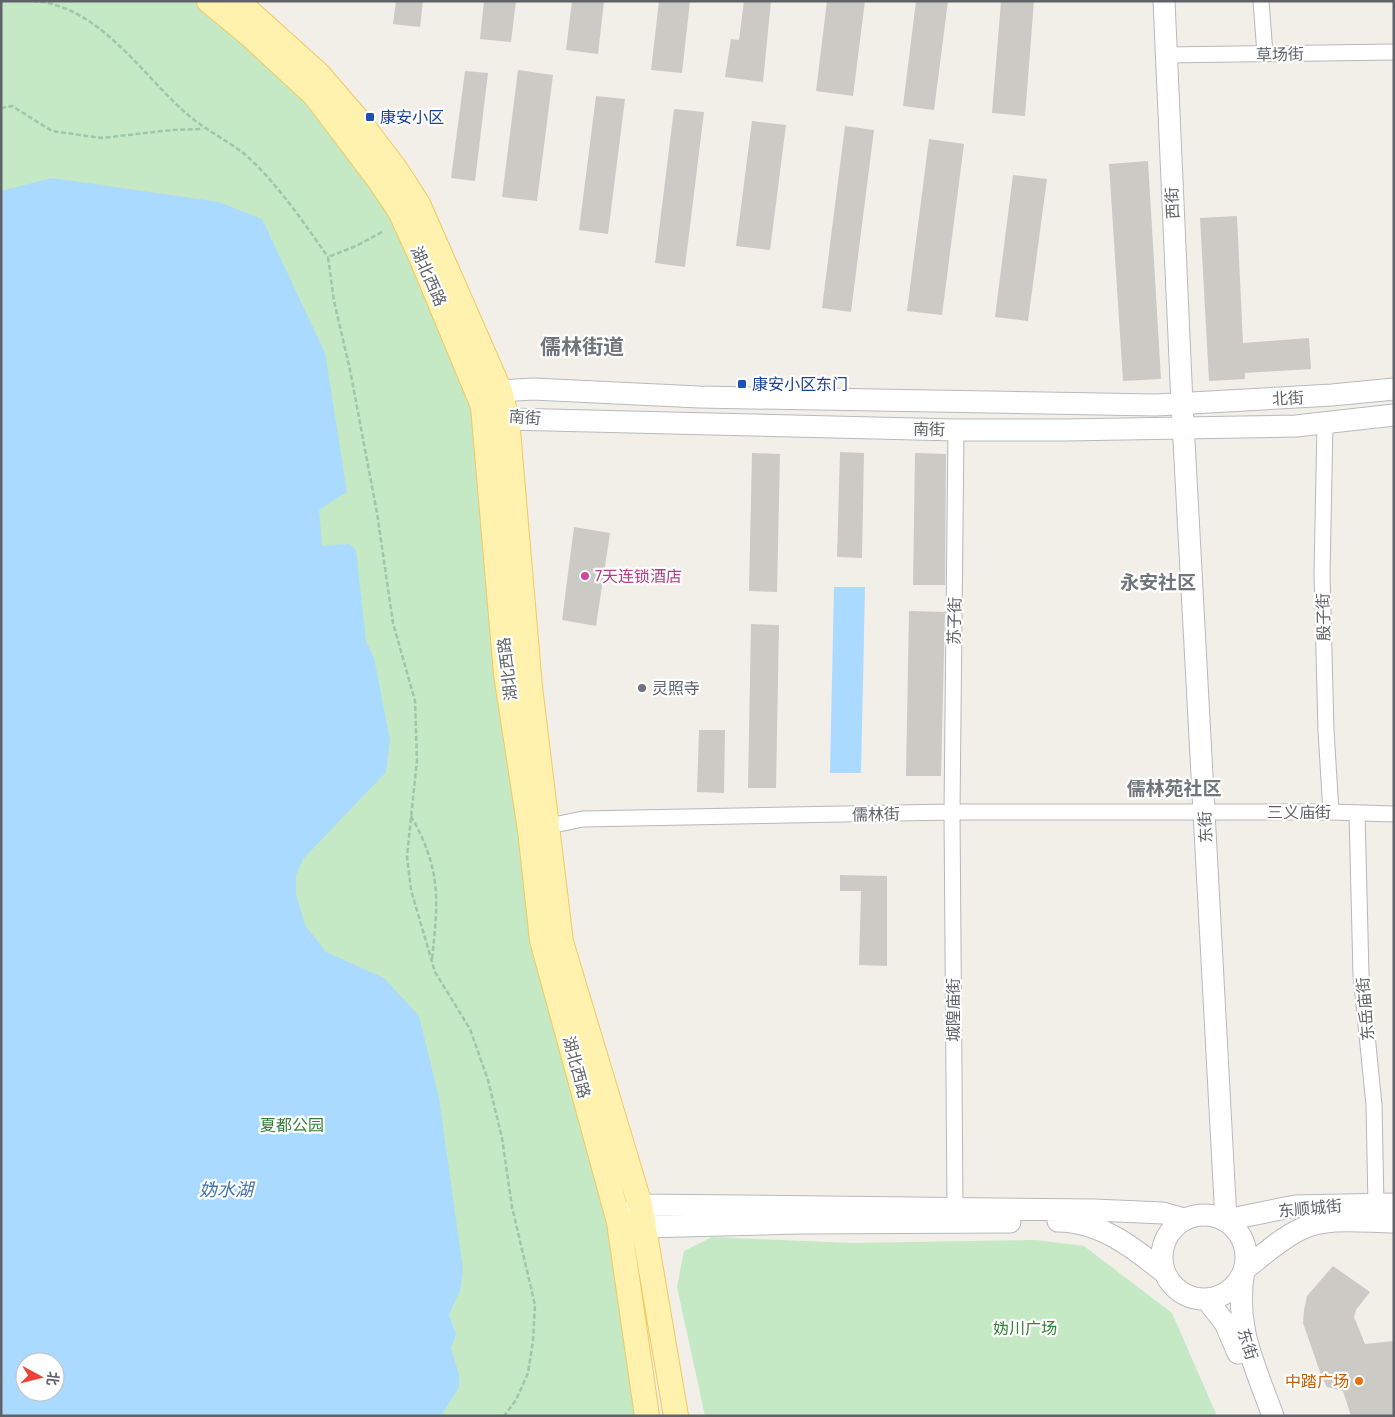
<svg xmlns="http://www.w3.org/2000/svg" width="1395" height="1417" viewBox="0 0 1395 1417" font-family="'Fira Sans','Noto Sans SC',sans-serif">
  <rect width="100%" height="100%" fill="#f1efe8"/>
  <path fill="#c5e8c5" fill-rule="evenodd" d="M1,1H205L307,104L353,162L389,216L440,310L483,406L619,1222L647,1416H1ZM25,1362H55V1392H25Z
    M712,1237L853,1243L1036,1240L1084,1246L1172,1313L1217,1416H705L677,1287L684,1251Z"/>
  <path fill="#aadaff" fill-rule="evenodd" d="M52,178L219,202L262,219L325,353L347,492L319,510L322,546L349,544L356,550L366,641L374,658L390,740L386,772L303,859L296,875V894L305,925L326,952L384,978L419,1016L439,1098L463,1270L460,1290L449,1315L456,1334L451,1348L459,1375V1387L441,1416H1V191ZM25,1362H55V1392H25Z
    M834,587H865L861,773H830Z"/>
  <path fill="#cccac5" d="M396,1H423L420,27L393,24Z
    M484,1H516L511,42L480,39Z
    M572,1H604L598,54L566,50Z
    M659,1H690L682,73L651,70Z
    M744,1H771L763,82L725,77L731,39L739,40Z
    M827,1H865L853,96L816,91Z
    M916,1H948L934,110L903,106Z
    M1001,1H1034L1025,116L992,113Z
    M518,70L553,75L537,201L502,197Z
    M465,71L488,73L475,181L451,178Z
    M596,96L625,99L608,234L579,230Z
    M674,109L704,112L685,267L655,263Z
    M752,121L786,125L770,250L736,246Z
    M845,126L874,130L851,312L822,308Z
    M929,139L964,144L942,315L907,311Z
    M1148,161L1161,379L1123,381L1109,164Z
    M1013,175L1047,179L1028,321L995,317Z
    M1237,216L1243,343L1309,338L1311,369L1245,373V379L1209,381L1200,218Z
    M840,452L864,453L862,558L837,557Z
    M752,453L780,454L777,592L749,591Z
    M915,453L946,454L945,585H913Z
    M574,527L610,533L596,626L562,620Z
    M909,611L945,612L941,776H906Z
    M751,624L779,625L776,788H748Z
    M699,730H725L724,793L697,792Z
    M840,875L887,876V966L859,965L861,891H840Z
    M1333,1266L1370,1292L1356,1310L1354,1317L1365,1344L1394,1341V1416H1351L1343,1391L1327,1387L1321,1375L1303,1323L1304,1310L1307,1296Z"/>
  <g fill="none" stroke-linecap="round" stroke-linejoin="round">
    <defs>
      <path id="street" d="M1261,1L1265,54
        M1166,55L1394,52
        M1325,423L1322,574L1326,731L1331,812
        M1357,813L1361,975L1374,1105L1376,1204
        M539,828L583,819L952,812H1331L1394,814
        M955,1208L952,812L956,430"/>
      <path id="secondary" d="M1164,1L1182,404L1226,1220L1295,1206L1394,1204
        M1394,389L1332,395L1156,405L699,397L533,389L500,391L483,406L507,419L956,430H1065L1296,426L1394,415
        M1162 1257a42 42 0 1 1 84 0a42 42 0 1 1-84 0Z
        M627,1215L640,1205L1094,1210L1163,1213L1184,1219
        M1058,1221C1100,1221 1134,1248 1165,1273
        M629,1224L642,1227L798,1223L1010,1222
        M1207,1300L1225,1323L1238,1353
        M1273,1416C1254,1363 1234,1327 1244,1270C1262,1256 1280,1239 1301,1229C1328,1216 1364,1222 1394,1222"/>
      <path id="primary" d="M209,1L249,34L315,95L380,181L400,211L421,257L483,406L506,674L530,830L542,940L619,1222L647,1416
        M237,1L319,75L362,125L396,170L418,204L500,391L507,419L530,687L561,942L640,1205L676,1416"/>
    </defs>
    <use href="#street" stroke="#b5b8bc" stroke-width="17"/>
    <use href="#secondary" stroke="#b6babf" stroke-width="23"/>
    <use href="#primary" stroke="#f2c960" stroke-width="26"/>
    <path stroke="#9cc7a9" stroke-width="2.5" stroke-dasharray="5 2.5" stroke-linecap="butt" d="M33,1C99,5 142,75 187,114C206,131 230,141 249,158C279,186 304,223 328,257
      M1,108L12,106L52,131L101,138L172,130L203,129
      M382,232L356,246L328,257L334,301L350,370L377,513L393,623L415,701L417,760L407,856L411,890L435,972L470,1029L488,1080L502,1138L512,1207L535,1305L533,1341L528,1373L516,1400L504,1416
      M411,816C442,871 438,900 432,960"/>
    <use href="#street" stroke="#fff" stroke-width="15"/>
    <use href="#secondary" stroke="#fff" stroke-width="21"/>
    <use href="#primary" stroke="#fff2af" stroke-width="24"/>
  </g>
  <g fill="#1a4fb4" stroke="#fff" stroke-width="2">
    <rect x="365" y="112" width="10" height="10" rx="2.5"/>
    <rect x="737" y="379" width="10" height="10" rx="2.5"/>
  </g>
  <circle fill="#d1479c" stroke="#fff" stroke-width="2" cx="585" cy="576" r="5"/>
  <circle fill="#6b7280" stroke="#fff" stroke-width="2" cx="642" cy="688" r="5"/>
  <circle fill="#e8710a" stroke="#fff" stroke-width="2" cx="1359" cy="1381" r="5"/>
  <g text-anchor="middle" stroke-width="4.5" stroke-linejoin="round" paint-order="stroke">
    <g font-size="16" fill="#5f6368" stroke="#fff">
      <text transform="translate(1280 54) rotate(-1)" y="6">草场街</text>
      <text transform="translate(1172 203) rotate(-93)" y="6">西街</text>
      <text transform="translate(429 276) rotate(66)" y="6">湖北西路</text>
      <text transform="translate(1288 398) rotate(-3)" y="6">北街</text>
      <text transform="translate(525 417) rotate(4)" y="6">南街</text>
      <text transform="translate(929 429) rotate(1)" y="6">南街</text>
      <text transform="translate(1323 617) rotate(-91)" y="6">殷子街</text>
      <text transform="translate(954 621) rotate(-89)" y="6">苏子街</text>
      <text transform="translate(507 669) rotate(-97)" y="6">湖北西路</text>
      <text x="1299" y="818">三义庙街</text>
      <text transform="translate(876 814) rotate(-1)" y="6">儒林街</text>
      <text transform="translate(1205 827) rotate(-93)" y="6">东街</text>
      <text transform="translate(1365 1009) rotate(-95)" y="6">东岳庙街</text>
      <text transform="translate(953 1010) rotate(-90)" y="6">城隍庙街</text>
      <text transform="translate(577 1067) rotate(75)" y="6">湖北西路</text>
      <text transform="translate(1310 1208) rotate(-5)" y="6">东顺城街</text>
      <text transform="translate(1248 1344) rotate(73)" y="6">东街</text>
    </g>
    <g font-size="16" fill="#164399" stroke="#fff" text-anchor="start">
      <text x="380" y="123">康安小区</text>
      <text x="752" y="390">康安小区东门</text>
    </g>
    <g font-size="16" fill="#b23c85" stroke="#fff" text-anchor="start">
      <text x="595" y="582">7天连锁酒店</text>
    </g>
    <g font-size="16" fill="#5b616d" stroke="#fff" text-anchor="start">
      <text x="652" y="694">灵照寺</text>
    </g>
    <g font-size="16" fill="#348238" stroke="#fff">
      <text x="292" y="1131">夏都公园</text>
      <text x="1025" y="1334">妫川广场</text>
    </g>
    <g font-size="16" fill="#c56008" stroke="#fff" text-anchor="end">
      <text x="1349" y="1387">中踏广场</text>
    </g>
    <g font-size="18" font-style="italic" fill="#4174aa" stroke="#fff">
      <text x="226" y="1196">妫水湖</text>
    </g>
    <g font-size="19" font-weight="bold" fill="#70757a" stroke="#fff">
      <text x="1158" y="589">永安社区</text>
      <text x="1174" y="795">儒林苑社区</text>
    </g>
    <g font-size="21" font-weight="bold" fill="#70757a" stroke="#fff">
      <text x="582" y="354">儒林街道</text>
    </g>
  </g>
  <rect width="1395" height="1417" fill="none" stroke="#5f6368" stroke-width="5"/>
  <g transform="translate(40 1377) rotate(97)"><circle r="24" fill="#ffffff" stroke="#bfc1c3"/>
  <path d="M0-4L9 19L0 12L-9 19Z" fill="#ea4335"/>
  <text y="-8" font-size="14" font-weight="bold" text-anchor="middle" fill="#5f6368">北</text>
  </g>
</svg>
